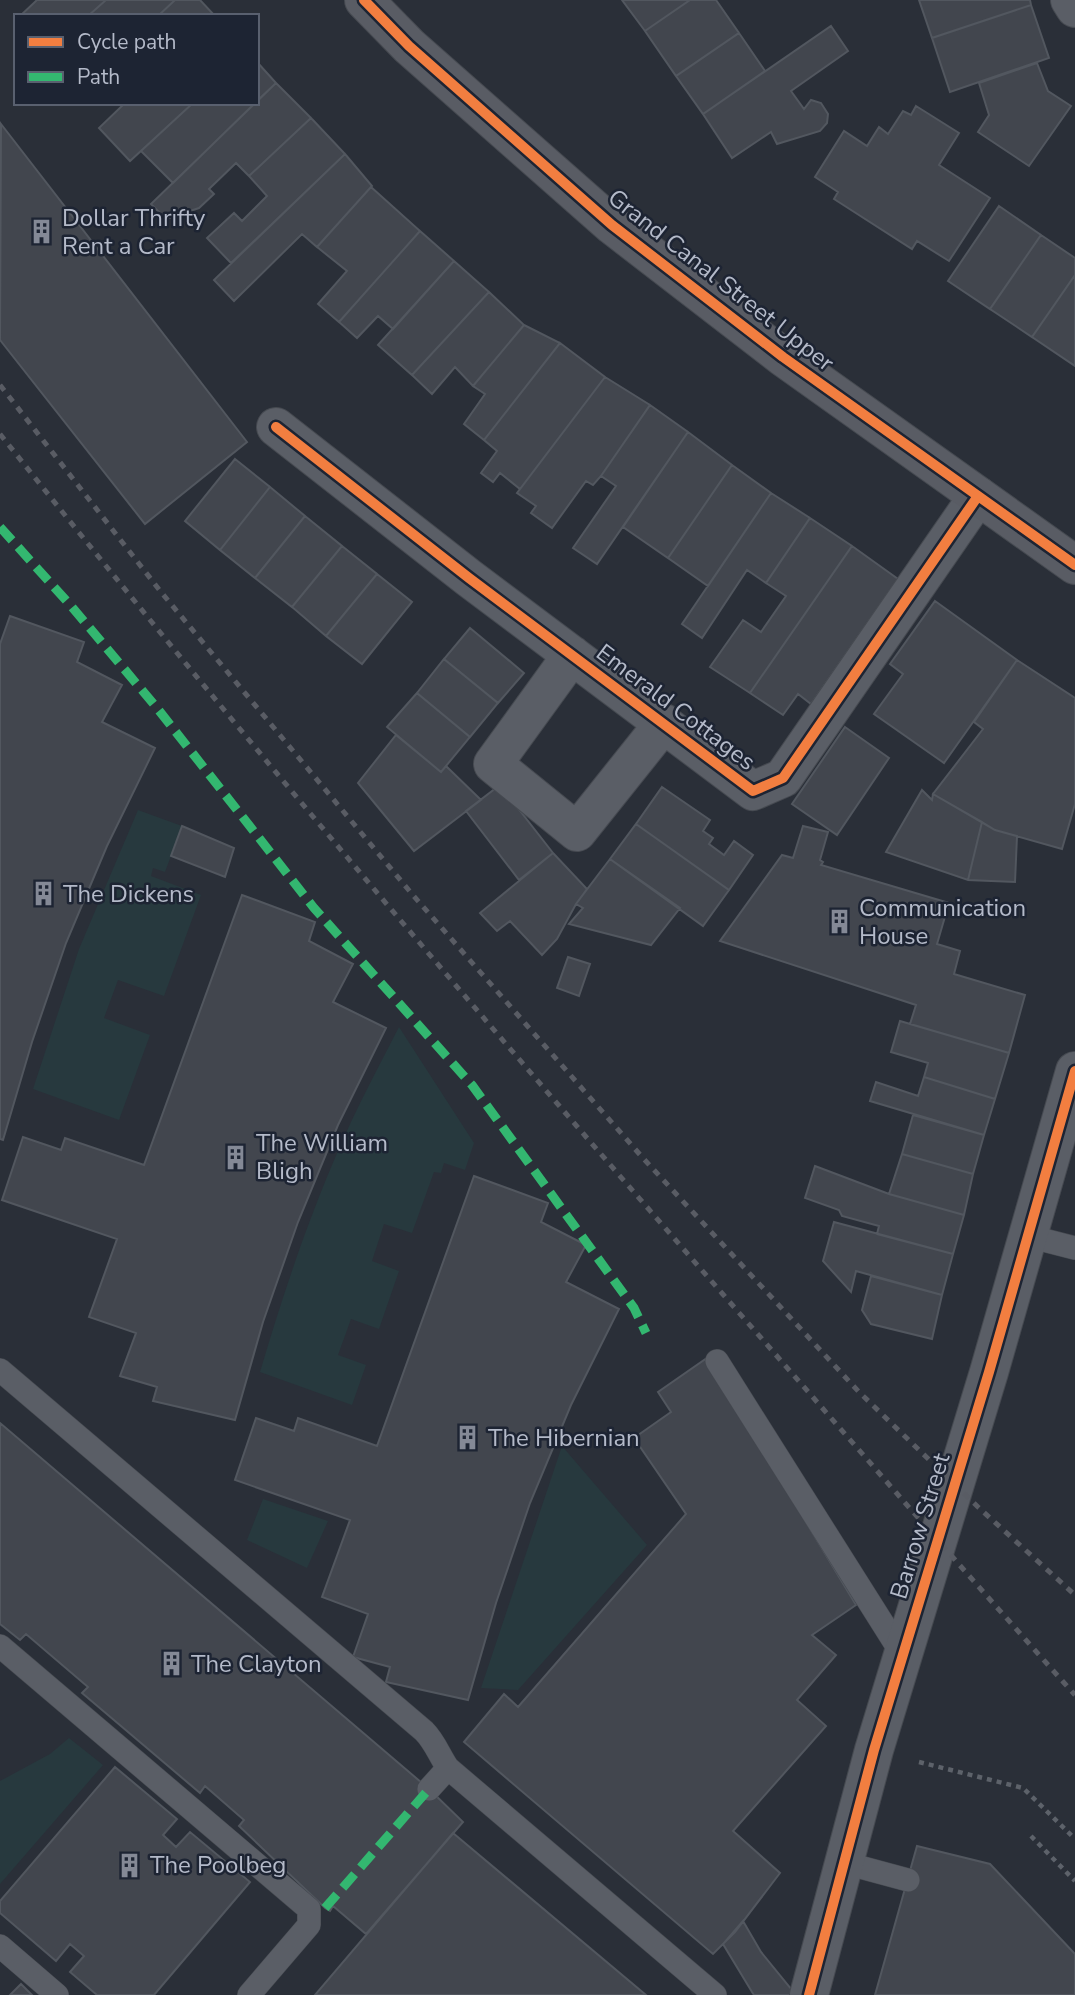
<svg xmlns="http://www.w3.org/2000/svg" width="1075" height="1995" viewBox="0 0 1075 1995" font-family="'Nunito Sans',sans-serif">
  <rect width="100%" height="100%" fill="#2a2f38"/>
  <path fill="#27393e" d="M138,810L182,826L165,872L153,868L151,876L201,895L164,996L118,980L104,1018L150,1035L119,1120L33,1089L79,949Z
    M399,1027L474,1143L465,1170L444,1163L441,1173L434,1172L412,1233L384,1224L372,1261L399,1271L379,1329L351,1319L338,1355L366,1365L352,1405L260,1372C285,1287 314,1202 351,1122C366,1090 383,1058 399,1027Z
    M562,1446L647,1545L518,1690L481,1688Z
    M263,1499L328,1521L307,1568L247,1540Z
    M69,1738L103,1765L0,1884V1781L50,1754Z"/>
  <path fill="#42464e" stroke="#52575f" stroke-width="2" d="M37,0H106L88,16H20Z
    M106,0H175L158,16H88Z
    M175,0H200L215,16H158Z
    M622,0H690L645,31Z
    M690,0H716L739,33L676,76L645,31Z
    M919,0H1030L1031,5L932,38Z
    M1031,5L1049,58L950,92L932,38Z
    M831,26L848,51L791,91L804,109L811,100L821,103L828,114L827,123L820,131L777,144L771,132L732,158L703,114Z
    M739,33L765,71L703,114L676,76Z
    M257,62L276,83L257,101Z
    M1037,63L1048,91L1071,106L1029,166L978,132L989,115L979,83Z
    M276,83L311,118L249,176L236,163L209,189L214,194L199,208L166,219L151,204Z
    M125,103H193L130,161L99,128Z
    M193,103H255L173,183L141,151Z
    M916,106L959,133L939,165L990,198L949,261L917,241L912,249L834,199L838,192L815,177L844,131L867,146L879,127L888,134L903,111L911,115Z
    M311,118L345,154L231,263L207,238L234,213L242,221L267,196L249,176Z
    M1,124L247,442L145,524L0,340Z
    M345,154L372,186L317,247L302,234L234,301L214,280Z
    M371,187L420,231L339,322L318,304L347,271L317,247Z
    M999,206L1041,235L990,309L948,281Z
    M420,231L454,261L393,329L378,316L357,338L339,322Z
    M1041,235L1075,258V275L1032,337L990,309Z
    M454,261L489,292L412,375L378,345Z
    M1075,275V366L1032,337Z
    M489,292L524,325L473,386L455,367L432,394L412,375Z
    M524,325L560,343L484,440L464,424L485,394L473,386Z
    M560,343L605,377L520,489L500,473L493,482L481,473L497,451L484,440Z
    M605,377L650,405L601,476L593,485L586,481L552,528L531,513L536,506L517,493Z
    M650,405L688,432L597,564L573,548L616,486L601,476Z
    M688,432L732,465L668,558L623,527Z
    M235,459L270,487L220,550L185,521Z
    M732,465L771,493L708,586L668,558Z
    M270,487L305,516L255,578L220,550Z
    M771,493L810,518L766,583L747,570L702,638L682,624Z
    M305,516L342,546L292,607L255,578Z
    M810,518L852,546L750,693L710,667L743,620L761,632L786,596L766,583Z
    M342,546L377,574L326,636L292,607Z
    M852,546L898,579L811,704L798,694L783,715L750,693Z
    M377,574L412,602L362,664L326,636Z
    M935,601L1017,660L944,763L874,714L903,674L890,664Z
    M10,616L84,642L77,662L122,685L102,722L155,748L107,846L66,943L32,1042L3,1140L0,1139V644Z
    M470,628L524,673L498,703L444,659Z
    M444,659L498,703L470,737L417,693Z
    M1017,660L1075,698V804L1062,849L995,830L933,794L983,729L974,722Z
    M417,693L470,737L441,772L387,727Z
    M845,727L889,758L837,835L792,804Z
    M396,735L441,772L446,766L481,800L414,851L358,783Z
    M500,785L553,853L519,880L466,811Z
    M662,787L710,820L703,831L713,838L709,844L724,855L734,841L753,855L729,890L636,824Z
    M922,790L932,800L933,794L982,822L968,880L886,852Z
    M982,822L995,830L1017,836L1015,882L968,880Z
    M636,824L729,890L703,926L610,859Z
    M182,826L234,848L225,877L171,856Z
    M803,826L828,832L820,860L823,862L821,865L949,903L937,944L960,951L954,974L1025,995L1009,1053L910,1024L916,1005L720,941L782,855L793,858Z
    M553,853L587,889L576,904L557,939L542,955L510,921L497,931L480,913Z
    M610,859L680,908L651,945L569,924L583,908L576,904Z
    M242,895L315,922L309,941L353,964L333,1002L386,1028L338,1125L298,1222L263,1322L235,1420L153,1401L157,1387L120,1376L136,1333L89,1317L117,1239L2,1200L23,1137L61,1150L65,1138L144,1165Z
    M568,957L590,964L579,996L557,988Z
    M900,1021L1009,1053L995,1099L924,1077L928,1063L891,1052Z
    M924,1077L995,1099L984,1135L870,1101L876,1082L918,1096Z
    M913,1115L984,1135L973,1174L902,1154Z
    M902,1154L973,1174L964,1215L889,1194Z
    M815,1166L889,1194L964,1215L953,1254L877,1234L879,1226L842,1216L839,1210L805,1198Z
    M474,1176L548,1203L541,1222L586,1245L566,1282L619,1309L571,1405L530,1503L496,1603L468,1700L386,1682L390,1667L353,1657L368,1614L322,1597L350,1520L235,1480L256,1418L294,1431L298,1418L377,1446Z
    M834,1222L953,1254L942,1295L856,1271L851,1292L823,1261Z
    M871,1276L942,1295L932,1339L871,1324L862,1310Z
    M707,1358L856,1605L812,1635L836,1655L797,1700L826,1726L733,1831L780,1873L735,1932L713,1954L464,1742L504,1694L518,1707L686,1514L634,1438L671,1412L658,1392Z
    M0,1423L429,1789L463,1822L366,1934L333,1906L330,1911L325,1908L239,1826L244,1820L205,1786L200,1793L82,1693L88,1687L26,1634L20,1640L0,1624Z
    M115,1767L177,1819L163,1835L176,1847L190,1832L250,1882L154,1995H97L70,1972L84,1956L70,1944L56,1961L0,1913V1901Z
    M453,1833L646,1995H315Z
    M917,1846L990,1864L1075,1954V1995H875Z
    M743,1921L761,1952L796,1995H754L752,1992L723,1944Z
    M21,1984L32,1995H10Z"/>
  <g fill="none" stroke-linecap="round" stroke-linejoin="round">
    <defs>
      <path id="service" d="M1028,1236L1075,1248
        M717,1361L902,1654
        M0,1370L424,1731C435,1742 439,1755 448,1768L715,1995
        M0,1646L309,1909V1925L249,1995
        M429,1789L448,1768
        M845,1863L908,1880
        M0,1946L57,1995"/>
      <path id="minor" d="M1070,0L1075,8
        M276,427L469,578L753,791L783,778L978,496
        M572,655L493,764L577,832L664,723"/>
      <path id="tertiary" d="M809,1995L874,1750L989,1372L1075,1071"/>
      <path id="secondary" d="M364,0L409,46L612,225L783,357L1075,565"/>
    </defs>
    <use href="#service" stroke="#464a51" stroke-width="24"/>
    <use href="#minor" stroke="#464a51" stroke-width="40"/>
    <use href="#tertiary" stroke="#464a51" stroke-width="40"/>
    <use href="#secondary" stroke="#464a51" stroke-width="40"/>
    <path stroke="#5d626a" stroke-width="4.5" stroke-dasharray="5 5" stroke-linecap="butt" d="M919,1762L1023,1788L1075,1839
      M1031,1836L1075,1881"/>
    <use href="#service" stroke="#5a5e66" stroke-width="23"/>
    <use href="#minor" stroke="#5a5e66" stroke-width="38"/>
    <use href="#tertiary" stroke="#5a5e66" stroke-width="38"/>
    <use href="#secondary" stroke="#595c64" stroke-width="38"/>
    <path stroke="#595c64" stroke-width="5" stroke-dasharray="7 7" stroke-linecap="butt" d="M0,385L161,592L412,894L642,1157L859,1392L978,1507L1075,1595
      M0,434C237,732 484,1021 734,1307C848,1437 960,1567 1075,1695"/>
    <path stroke="#33b770" stroke-width="9" stroke-dasharray="18 9" stroke-linecap="butt" d="M0,527L72,607L157,708L314,908L472,1085L634,1308L646,1333
      M325,1908L429,1789"/>
    <defs>
      <path id="cycleway" d="M364,0L409,46L612,225L783,357L1075,565
        M276,427L469,578L753,791L783,778L978,496
        M809,1995L874,1750L989,1372L1075,1071"/>
    </defs>
    <use href="#cycleway" stroke="#1d2433" stroke-width="15"/>
    <use href="#cycleway" stroke="#f27e40" stroke-width="10"/>
  </g>
  <defs>
    <symbol id="building-bare" viewBox="-9 -9 18 18"><path d="M-4-6H4V6H1V3H-1V6H-4ZM-2.5-4.3h1.7v1.8h-1.7ZM.8-4.3h1.7v1.8H.8ZM-2.5-1h1.7V.8h-1.7ZM.8-1h1.7V.8H.8Z" fill="#848996" stroke="#1d2433" stroke-width="2.5" paint-order="stroke"/></symbol>
  </defs>
  <g fill-rule="evenodd">
    <use href="#building-bare" x="24" y="214" width="35" height="35"/>
    <use href="#building-bare" x="26" y="876" width="35" height="35"/>
    <use href="#building-bare" x="822" y="904" width="35" height="35"/>
    <use href="#building-bare" x="218" y="1140" width="35" height="35"/>
    <use href="#building-bare" x="450" y="1420" width="35" height="35"/>
    <use href="#building-bare" x="154" y="1646" width="35" height="35"/>
    <use href="#building-bare" x="112" y="1848" width="35" height="35"/>
  </g>
  <g text-anchor="middle" stroke-width="5" stroke-linejoin="round" paint-order="stroke">
    <g font-size="24" fill="#b4bac9" stroke="#1d2433" text-anchor="start">
      <text x="62" y="226">Dollar Thrifty<tspan x="62" dy="28">Rent a Car</tspan></text>
      <text x="63" y="902">The Dickens</text>
      <text x="859" y="916">Communication<tspan x="859" dy="28">House</tspan></text>
      <text x="256" y="1151">The William<tspan x="256" dy="28">Bligh</tspan></text>
      <text x="488" y="1446">The Hibernian</text>
      <text x="191" y="1672">The Clayton</text>
      <text x="150" y="1873">The Poolbeg</text>
    </g>
    <g font-size="24" fill="#b4bac9" stroke="#1d2433">
      <text transform="translate(721 280) rotate(38)" y="8">Grand Canal Street Upper</text>
      <text transform="translate(676 707) rotate(37)" y="8">Emerald Cottages</text>
      <text transform="translate(920 1526) rotate(-73)" y="8">Barrow Street</text>
    </g>
  </g>
  <rect x="14" y="14" width="245" height="91" fill="#1d2433" stroke="#59606f" stroke-width="2"/>
  <rect x="28" y="37" width="35" height="10" fill="#f27e40" stroke="#59606f" stroke-width="2"/>
  <text x="77" y="49" font-size="21" fill="#b4bac9">Cycle path</text>
  <rect x="28" y="72" width="35" height="10" fill="#33b770" stroke="#59606f" stroke-width="2"/>
  <text x="77" y="84" font-size="21" fill="#b4bac9">Path</text>
</svg>
